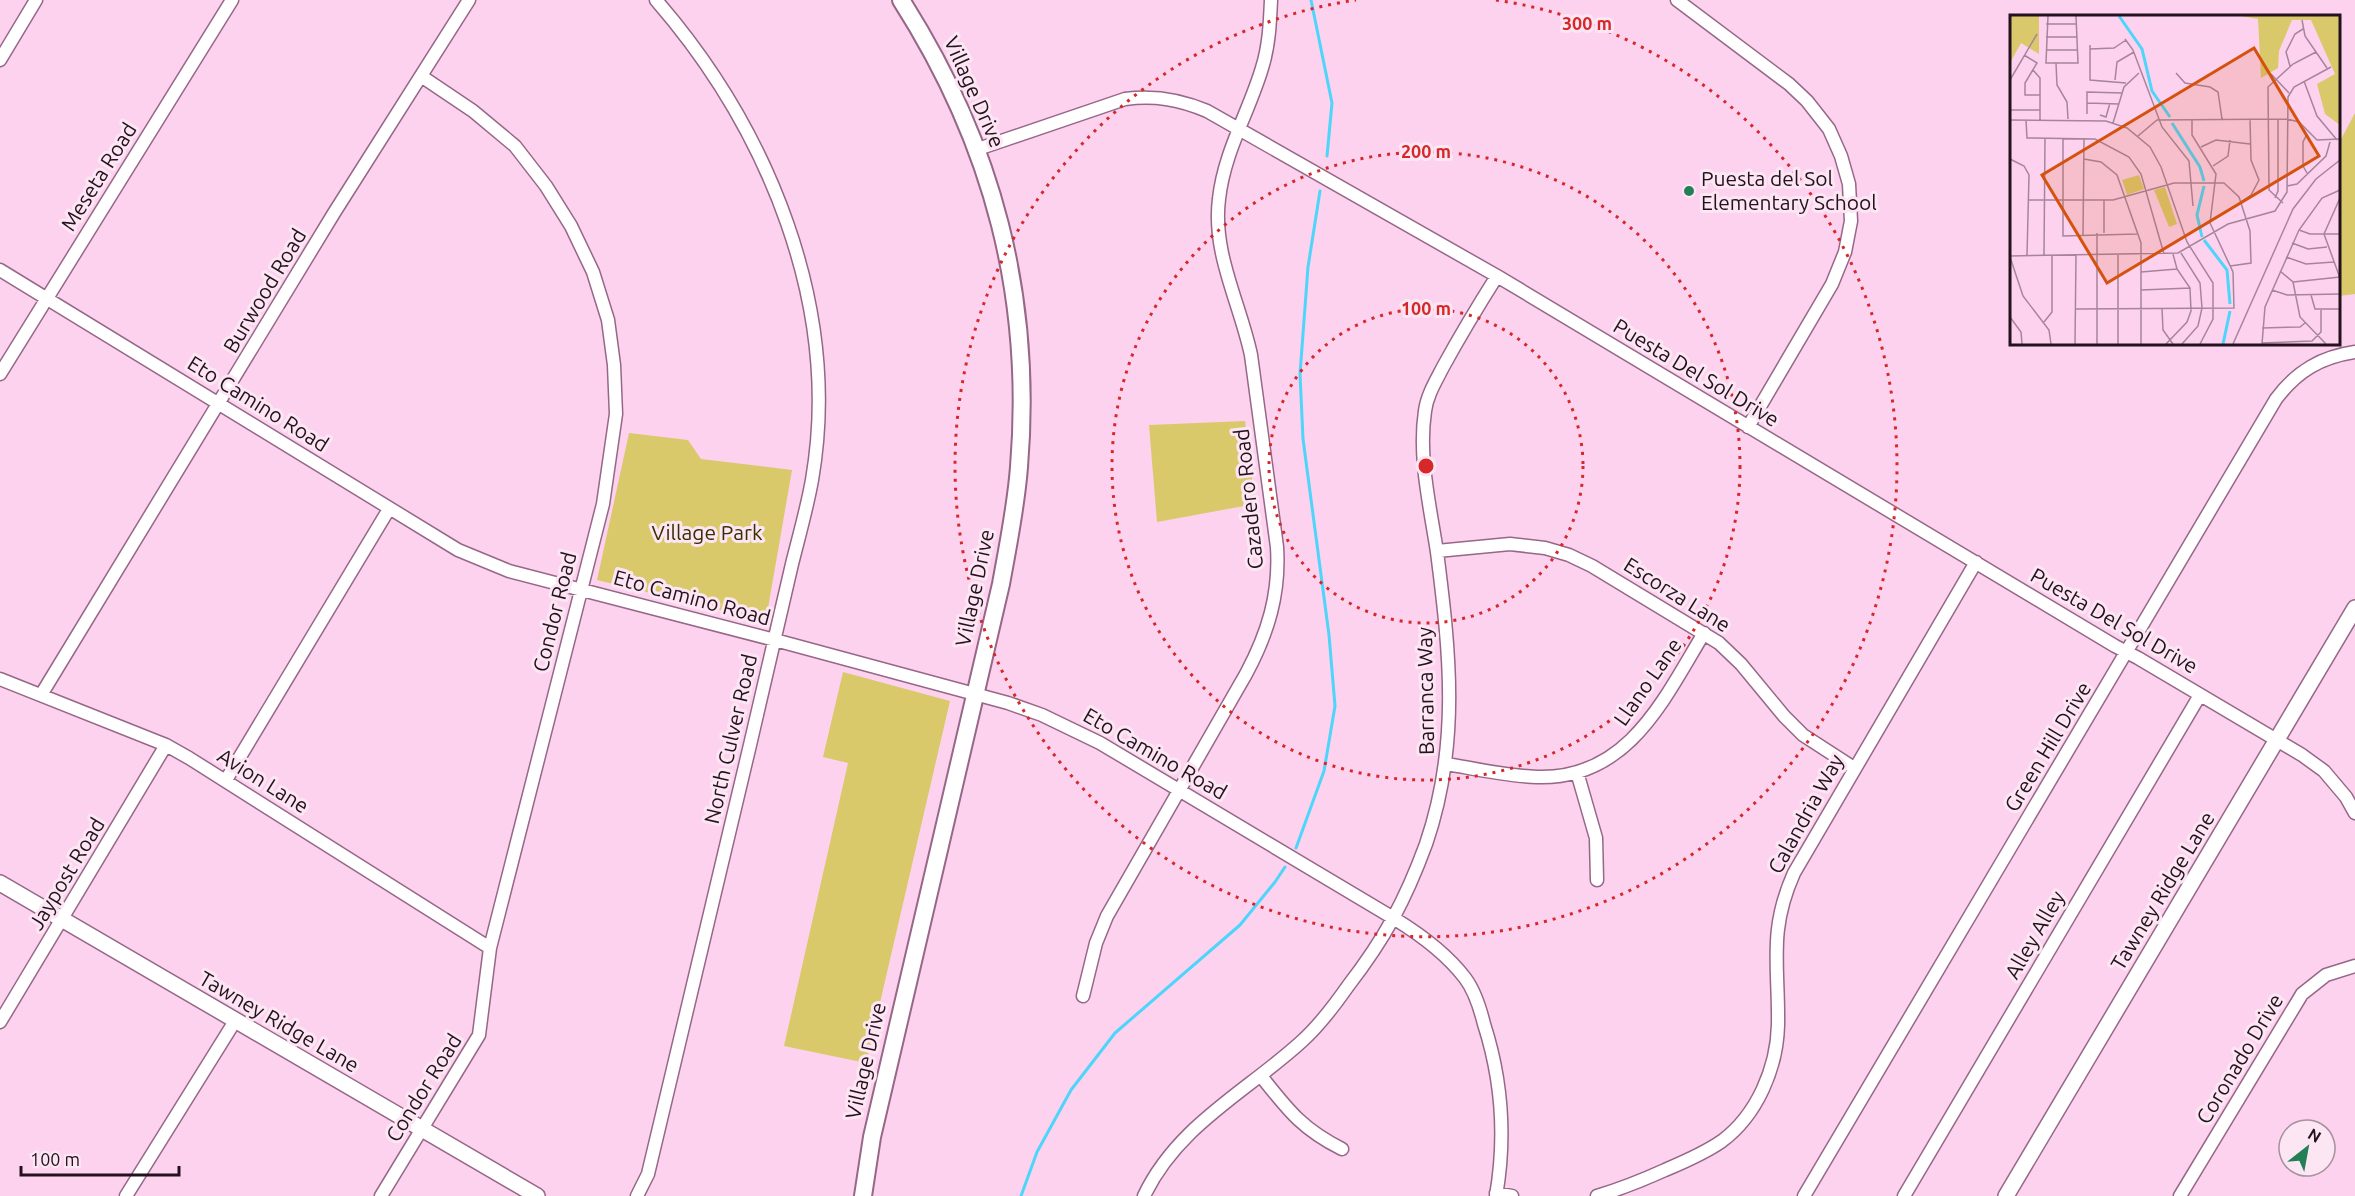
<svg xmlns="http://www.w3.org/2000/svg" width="2355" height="1196" viewBox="0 0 2355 1196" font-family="Ubuntu,sans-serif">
  <rect width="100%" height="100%" fill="#fdd2ee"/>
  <path fill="#d9c96b" d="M2355,113V294L2339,296V143Z
    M1245,421L1255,504L1157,522L1149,425Z
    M629,433L688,440L701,459L792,470L767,614L758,619L597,580Z
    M843,672L950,701L866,1063L784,1046L848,763L823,757Z"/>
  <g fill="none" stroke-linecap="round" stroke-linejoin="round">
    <path stroke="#4dd5fa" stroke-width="3" d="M1311,0L1332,103L1327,156
      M1296,848L1324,771L1335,706L1329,635L1303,439L1300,374L1308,267L1320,191
      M1021,1196L1037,1152L1071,1090L1115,1033L1240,925L1275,882L1285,867"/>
    <defs>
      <path id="minor" d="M1677,0L1789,84L1807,101L1829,129L1841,156L1849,184L1851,221L1845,252L1832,284L1748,427
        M0,60L36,0
        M978,149L1125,99C1154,95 1179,99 1207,111L1497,276L2115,646L2138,658L2302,755L2324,771L2346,797L2355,813
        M0,270L458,550L509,571L775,640L1008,703L1042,715L1100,743L1395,919C1421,935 1446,953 1465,978C1475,991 1480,1008 1484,1024C1502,1080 1506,1138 1496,1196
        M0,374L232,0
        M1437,551L1510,544L1545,548L1569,555L1592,566L1719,643L1741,664L1784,716L1803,735L1854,768
        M0,679L166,745L189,758L490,948
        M41,695L334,213L469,0
        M1447,764C1476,769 1507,776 1537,777C1628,780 1664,699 1704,633
        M1577,772L1596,838L1597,880
        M226,780L389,509
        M1083,996L1096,943L1107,916L1246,674C1268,633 1280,594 1277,547L1251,355C1240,303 1212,253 1219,199C1224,152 1249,112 1262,68C1269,46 1270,23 1271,0
        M0,1022L166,745
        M1261,1076C1288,1110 1302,1129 1342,1149
        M1496,1193L1512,1196
        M126,1196L235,1021
        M381,1196L479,1035L490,948L603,504L616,414L614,365L608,320L593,272L571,226L546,186L515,146L473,111L421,76
        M637,1196L648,1174C682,1031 716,888 750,745C764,685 778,625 792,564C799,536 807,508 812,480C842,307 768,129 656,0
        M1144,1196C1177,1126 1246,1092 1301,1042C1319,1026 1334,1006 1348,986C1385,938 1405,901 1426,844C1460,745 1450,653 1437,552C1430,506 1418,457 1425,411C1427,395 1436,381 1443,367C1460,336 1478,306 1497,276
        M1597,1196C1620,1189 1643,1180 1665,1170C1684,1162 1705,1153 1722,1141C1757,1115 1777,1068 1778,1025C1779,966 1768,931 1794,873L1976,562
        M1804,1196L2276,399C2297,371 2321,357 2355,352
        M1904,1196L2200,695
        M2180,1196L2302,994L2326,975L2355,966"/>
      <path id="tertiary" d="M0,883L537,1196
        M2006,1196L2355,608"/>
      <path id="secondary" d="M863,1196L872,1137L1001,584C1008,545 1016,507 1019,467C1033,297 993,144 901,0"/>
    </defs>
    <use href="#minor" stroke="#966787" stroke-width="15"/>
    <use href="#tertiary" stroke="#966787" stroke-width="18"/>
    <use href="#secondary" stroke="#966787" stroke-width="20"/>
    <use href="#minor" stroke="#fff" stroke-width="12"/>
    <use href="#tertiary" stroke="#fff" stroke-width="15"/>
    <use href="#secondary" stroke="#fff" stroke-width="16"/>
  </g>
  <g fill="none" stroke="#d62828" stroke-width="3" stroke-dasharray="3 6">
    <circle cx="1426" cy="466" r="157"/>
    <circle cx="1426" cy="466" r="314"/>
    <path d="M1496 0A471 471 0 1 1 1356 0"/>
  </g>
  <circle fill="#238056" stroke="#fce6f4" stroke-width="2" cx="1689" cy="191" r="6"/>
  <g text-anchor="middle" stroke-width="6" stroke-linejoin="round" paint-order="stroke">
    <g font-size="21" fill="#24111e" stroke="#fce6f4">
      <text transform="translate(974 92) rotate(66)" y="7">Village Drive</text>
      <text transform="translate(99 177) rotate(-58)" y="7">Meseta Road</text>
      <text transform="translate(265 291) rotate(-59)" y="7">Burwood Road</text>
      <text transform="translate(1696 373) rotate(31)" y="7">Puesta Del Sol Drive</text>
      <text transform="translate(258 404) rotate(32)" y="7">Eto Camino Road</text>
      <text transform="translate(1249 499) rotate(-96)" y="7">Cazadero Road</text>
      <text transform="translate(975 588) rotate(-78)" y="7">Village Drive</text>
      <text transform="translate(1677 595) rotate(32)" y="7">Escorza Lane</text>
      <text transform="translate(692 598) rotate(15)" y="7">Eto Camino Road</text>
      <text transform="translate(555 612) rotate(-76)" y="7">Condor Road</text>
      <text transform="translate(2114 621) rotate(30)" y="7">Puesta Del Sol Drive</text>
      <text transform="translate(1648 682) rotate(-55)" y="7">Llano Lane</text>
      <text transform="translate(1426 691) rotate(-91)" y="7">Barranca Way</text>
      <text transform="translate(731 739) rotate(-77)" y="7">North Culver Road</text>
      <text transform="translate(2048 747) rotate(-59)" y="7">Green Hill Drive</text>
      <text transform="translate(1155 754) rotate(30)" y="7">Eto Camino Road</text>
      <text transform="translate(263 781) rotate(32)" y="7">Avion Lane</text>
      <text transform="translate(1806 814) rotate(-61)" y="7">Calandria Way</text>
      <text transform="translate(67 874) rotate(-59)" y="7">Jaypost Road</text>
      <text transform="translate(2163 891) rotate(-59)" y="7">Tawney Ridge Lane</text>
      <text transform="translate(2035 935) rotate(-60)" y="7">Alley Alley</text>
      <text transform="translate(279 1022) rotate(30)" y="7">Tawney Ridge Lane</text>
      <text transform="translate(2240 1059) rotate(-59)" y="7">Coronado Drive</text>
      <text transform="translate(866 1061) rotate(-77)" y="7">Village Drive</text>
      <text transform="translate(424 1088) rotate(-58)" y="7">Condor Road</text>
    </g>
    <g font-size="21" fill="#24111e" stroke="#fce6f4" text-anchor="start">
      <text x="1701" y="186">Puesta del Sol<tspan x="1701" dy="24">Elementary School</tspan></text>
    </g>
    <g font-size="21" fill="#372f01" stroke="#fce6f4">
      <text x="707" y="540">Village Park</text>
    </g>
  </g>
  <g transform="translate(2010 15)">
    <rect width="330" height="330" fill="#fdd2ee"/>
    <path d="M0,1H29V39L11,28L0,48ZM231,1H330V110L315,99L307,69L325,59L301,5H282L269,36L268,53L251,63L248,4ZM129,160L134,174L117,180L112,165ZM155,172L167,209L159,212L144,175Z" fill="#d9c96b"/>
    <path fill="none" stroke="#4dd5fa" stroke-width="3" d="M109,1L132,34L142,76L160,102M162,108L190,152L194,166M192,222L187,200L194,171M194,225L217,255L220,289M213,329L220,296"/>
    <path fill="none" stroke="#a6859b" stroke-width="1.5" d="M38,1L36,48H68L66,1M292,5L295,21L317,53M36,9H67M36,22H67M115,24L123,35L152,112L179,146L183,191M80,30V65L116,68M80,34L104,33L116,25M36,35H68M14,40L27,48L15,68V80H30M46,48L47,70L57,87L58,104M280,51L276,37L285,19L293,14M23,55L30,63V105M166,58L175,68L200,72L208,77L212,104M261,59L279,78M0,65L27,19M105,65L107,47L124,37M294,66L307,101L327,125M0,72V95H30M77,88L109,89M77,99V77L112,78M90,100L96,102L100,88M0,105L96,106L117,113L140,132L151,152L177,227L203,268V304L190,329M16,105L17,123L85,124L119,142L131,159L154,239M103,108L114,72L129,58M128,121L147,105L277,104L289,107L307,125L330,124M53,123V221L127,219M191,132L206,125L240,129M0,144L14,151L19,160L17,240M74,144L91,147L107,160L131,228V329M203,151L218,141L220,125M297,158L293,151V127L297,119M277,171L287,169L316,141L320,127M265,183L268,176V104M330,183L314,219L330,263M18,185H103L164,168H214L229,182L240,216L241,248L220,251M231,187L241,180L249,165L241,145L240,104M273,188L259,175L258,72L283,49L306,37M0,191V218M289,215L300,219H330M94,218V185M73,221L74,123M282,228L298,234L317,232M171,238L190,268L192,293L188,311L172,329M34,240L35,123M0,241L168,238L218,209L265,196L277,177L278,82L284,72L321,52M0,242L13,281L39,315L41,329M276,242L296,249L324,247M270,256L283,267L290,302L316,329M131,257L167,254M283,267L330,262M131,275L180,273M262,275L277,280L330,279M301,280L305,294H330M152,293L153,315L163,329M66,294L224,293L223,257L200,208L206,159L182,120V104M0,302L11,317L12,329M34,307L42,297V240M252,313L290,312L295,308M252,328L302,326L311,317V295M65,329L66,240M87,329V218M108,329V239M156,329L177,307L181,296L180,273L167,254L163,239M223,329L283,194L306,164L330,145M252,329L255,292L289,215L312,183L330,175"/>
    <path fill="#d4520e" fill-opacity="0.15" stroke="#d4520e" stroke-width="3" d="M244,33L309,141L97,268L32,160Z"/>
    <rect width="330" height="330" fill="none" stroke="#24111e" stroke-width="3"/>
  </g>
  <circle cx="1426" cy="466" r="9" fill="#d62828" stroke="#fce6f4" stroke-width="3"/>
  <g font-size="18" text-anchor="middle" font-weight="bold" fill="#d62828" stroke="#fce6f4" stroke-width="6" stroke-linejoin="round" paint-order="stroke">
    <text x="1587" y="30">300 m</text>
    <text x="1426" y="158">200 m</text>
    <text x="1426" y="315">100 m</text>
  </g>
  <g transform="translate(2307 1148) rotate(31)"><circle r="28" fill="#fce6f4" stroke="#a6919e" stroke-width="1.5"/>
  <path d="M0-4.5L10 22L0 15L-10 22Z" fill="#238056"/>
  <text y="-9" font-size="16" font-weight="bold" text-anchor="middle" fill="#24111e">N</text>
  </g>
  <path d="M21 1166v9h158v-9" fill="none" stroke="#24111e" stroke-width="3"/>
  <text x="30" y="1166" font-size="18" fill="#24111e" stroke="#fce6f4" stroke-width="4.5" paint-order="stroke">100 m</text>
</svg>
